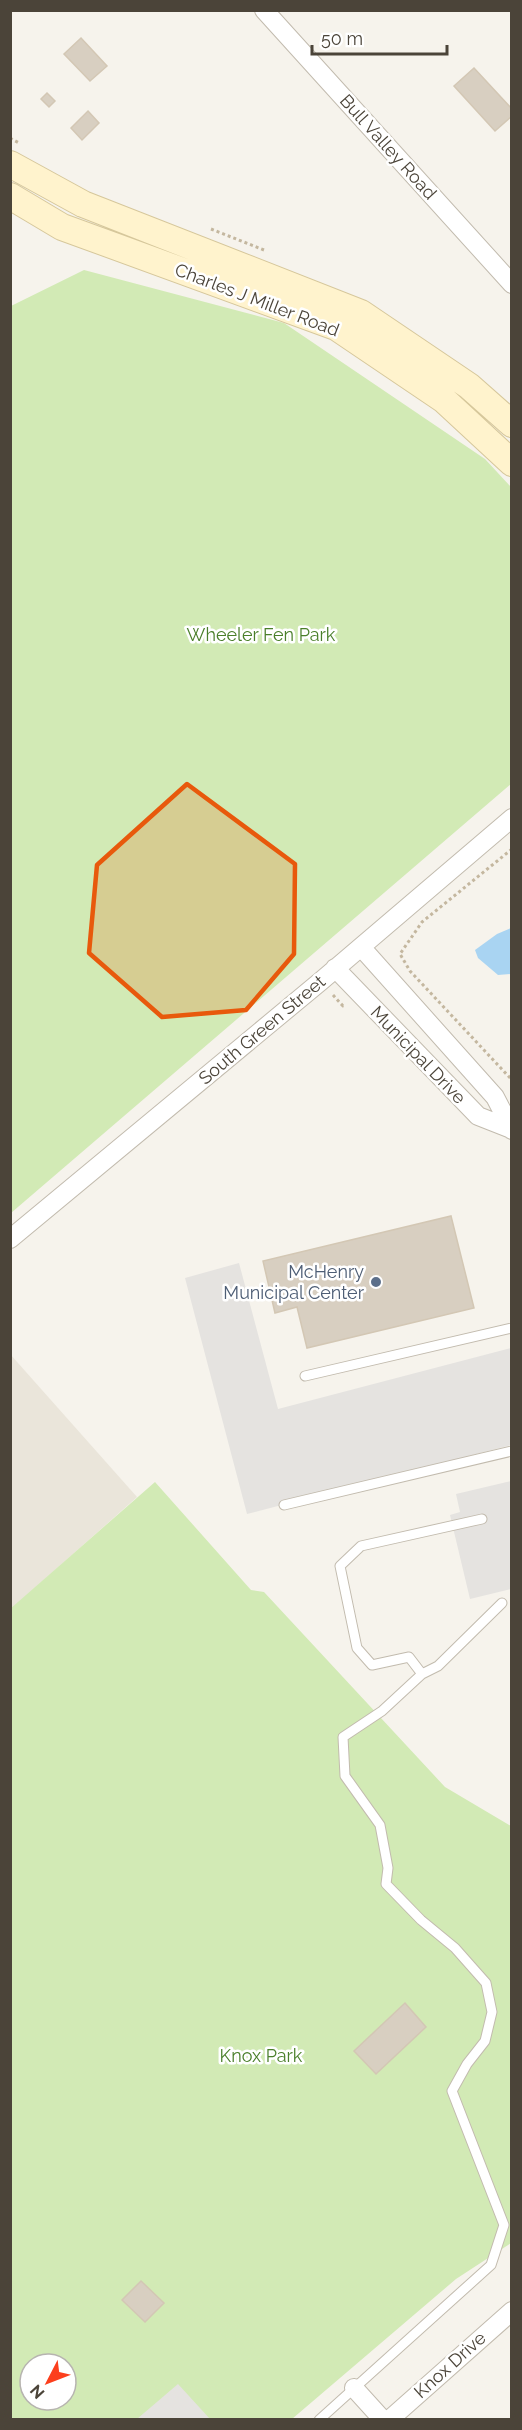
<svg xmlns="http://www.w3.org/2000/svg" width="522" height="2430" viewBox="0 0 522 2430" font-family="Raleway,sans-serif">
  <rect width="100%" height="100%" fill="#f6f3ec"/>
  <path fill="#eae5da" d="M10,1354L137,1497L11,1609H10Z"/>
  <path fill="#d2eab5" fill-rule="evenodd" d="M84,270L284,323L485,459L511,487V784L11,1213V306Z
    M155,1482L251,1590L264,1592L445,1787L511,1826V2243L456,2279L292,2419H11L10,1609ZM30,2364H66V2400H30Z"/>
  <path fill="#e5e3e0" d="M239,1263L278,1409L511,1348V1445L247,1514L185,1278Z
    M511,1481V1589L470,1599L450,1515L460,1512L456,1494Z
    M178,2384L210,2419H137Z"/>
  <path fill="#a9d4f2" d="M511,928V974L498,975L478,958L475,950L497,934Z"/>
  <path fill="#d8cfc1" stroke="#d3c7b4" stroke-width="1.5" d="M81,38L107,66L90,81L64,54Z
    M474,68L512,109V116L495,131L454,86Z
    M47,93L55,101L49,107L41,99Z
    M88,111L99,123L82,140L71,128Z
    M451,1216L474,1308L307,1348L297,1307L275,1313L263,1261Z
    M405,2003L426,2027L376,2074L354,2051Z
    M141,2281L164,2303L145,2322L122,2300Z"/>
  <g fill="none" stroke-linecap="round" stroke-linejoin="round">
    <defs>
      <path id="lane" d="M305,1376L512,1328
        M284,1505L512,1451
        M482,1519L361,1546L340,1566L357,1648L372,1665L409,1657L422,1674L438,1666L502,1603
        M319,2420L491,2265L504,2225L452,2091L467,2064L485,2041L492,2012L486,1983L455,1948L421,1920L386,1884L388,1868L380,1825L345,1776L343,1737L382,1711L422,1674"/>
      <path id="street" d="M264,10L512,284
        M361,947L495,1097L512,1130
        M335,968L478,1116L511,1129
        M10,1239L321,981L512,818
        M354,2388L383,2420
        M389,2420L512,2311"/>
      <path id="secondary" d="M10,164L83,204L361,313L469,386L512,424
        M10,196L62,227L336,327L444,400L512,463"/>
    </defs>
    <use href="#lane" stroke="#c2bbae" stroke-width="11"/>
    <use href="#street" stroke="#c2bbae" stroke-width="20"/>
    <use href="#secondary" stroke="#d6c79b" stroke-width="28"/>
    <path stroke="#c4b79f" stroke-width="3" stroke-dasharray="3 3" stroke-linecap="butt" d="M10,138L19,143
      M211,229L264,250
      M512,849L422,922L400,954L410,971L512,1080
      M333,995L343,1006L345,1004"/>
    <use href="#lane" stroke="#fff" stroke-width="9"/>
    <use href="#street" stroke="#fff" stroke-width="18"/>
    <use href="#secondary" stroke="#fff3cd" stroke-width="26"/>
  </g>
  <path fill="#e8590c" fill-opacity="0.2" stroke="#e8590c" stroke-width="4.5" stroke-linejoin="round" d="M187,784L295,864L294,954L246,1010L162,1017L89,953L97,865Z"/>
  <circle fill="#5c6f8a" stroke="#fff" stroke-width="2" cx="376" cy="1282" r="6"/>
  <g text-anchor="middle" stroke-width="5" stroke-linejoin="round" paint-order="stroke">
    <g font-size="18" fill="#4b4439" stroke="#fff">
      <text transform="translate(388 147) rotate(48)" y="6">Bull Valley Road</text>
      <text transform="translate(257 300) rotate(21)" y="6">Charles J Miller Road</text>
      <text transform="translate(262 1030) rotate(-40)" y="6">South Green Street</text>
      <text transform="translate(418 1055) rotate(46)" y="6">Municipal Drive</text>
      <text transform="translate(450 2365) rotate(-42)" y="6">Knox Drive</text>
    </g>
    <g font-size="18" fill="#4a7f2a" stroke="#fff">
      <text x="261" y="641">Wheeler Fen Park</text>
      <text x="261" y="2062">Knox Park</text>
    </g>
    <g font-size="18" fill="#4e5e75" stroke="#fff" text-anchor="end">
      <text x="364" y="1278">McHenry<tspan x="364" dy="21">Municipal Center</tspan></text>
    </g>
  </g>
  <rect width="522" height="2430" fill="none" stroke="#4b4439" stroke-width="24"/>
  <g transform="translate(48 2382) rotate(228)"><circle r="28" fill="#ffffff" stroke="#b7b4b0" stroke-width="1.5"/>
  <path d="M0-4.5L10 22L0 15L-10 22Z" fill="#fc3f1d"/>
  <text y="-9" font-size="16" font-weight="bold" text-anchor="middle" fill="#4b4439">N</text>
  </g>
  <path d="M312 45v9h135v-9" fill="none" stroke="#4b4439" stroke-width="3"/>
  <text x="321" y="45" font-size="18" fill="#4b4439" stroke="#ffffff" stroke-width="4.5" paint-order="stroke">50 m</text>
</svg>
